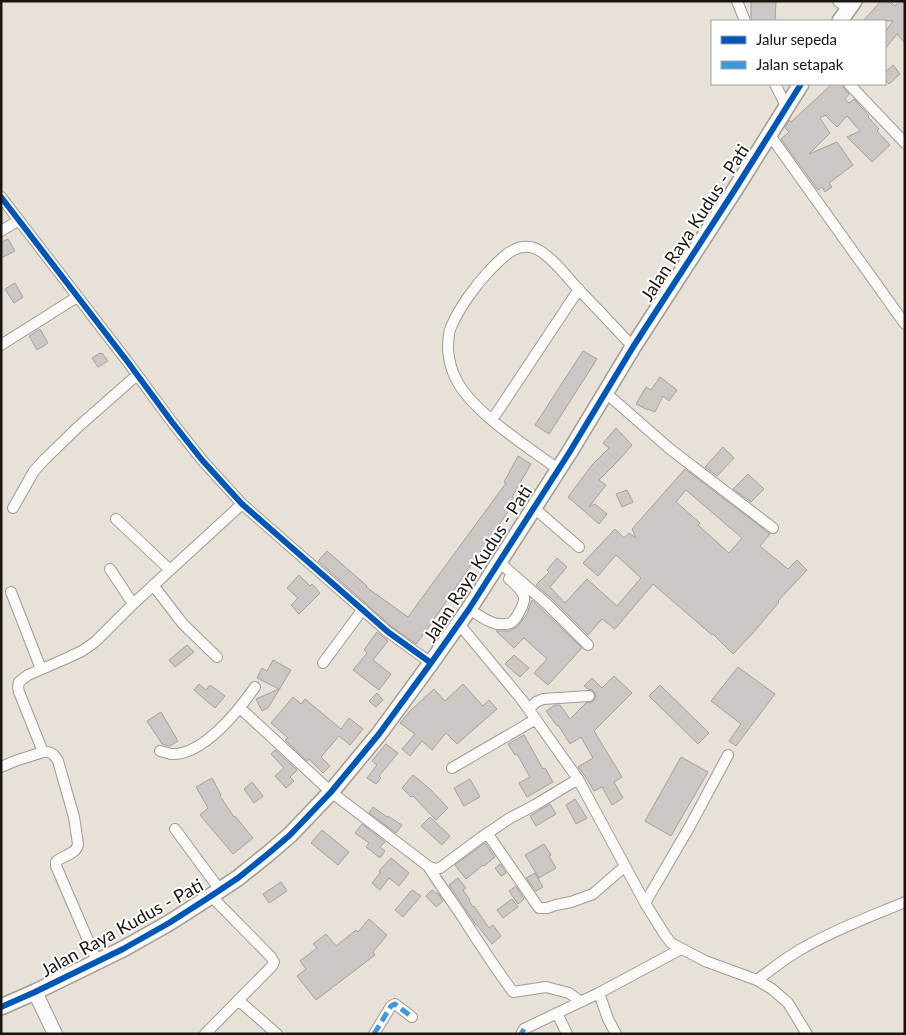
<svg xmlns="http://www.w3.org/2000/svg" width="906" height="1035" viewBox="0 0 906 1035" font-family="Lato,sans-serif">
  <rect width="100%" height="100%" fill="#e8e1d7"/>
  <path fill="#ccc6c4" stroke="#a7a19e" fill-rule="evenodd" d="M751,1H776L775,21H752L751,16Z
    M881,1H890L895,6L899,1H901L905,5V43L897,34L885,49V32L893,21H863Z
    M893,65L900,74L889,84L885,80V72Z
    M832,84H842L844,88L849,94L845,99L849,103L854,99L869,116L868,117L879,129L877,131L890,145L872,162L847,137L860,131L847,116L837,127L825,115L820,118L830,133L809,154L837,142L853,165L829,183L832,187L825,192L822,187L818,190L781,139L789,132L785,128L789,120L791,122Z
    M8,239L15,251L1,258V242Z
    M15,283L23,297L14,303L5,289Z
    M40,329L48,343L37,350L29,336Z
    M583,351L597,359L549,434L535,425Z
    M100,353L101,354L102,353L108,361L98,367L92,358Z
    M660,377L677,390L669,401L663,396L655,412L648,409V410L636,404L646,387L651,390Z
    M616,428L632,445L617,462L599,480L606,485L589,507L595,504L607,514L599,524L568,497L592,465L609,448L603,443Z
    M723,447L734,458L717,476L705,467Z
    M518,456L531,464L512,497L516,500L428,628L416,644L392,627L318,561L327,551L367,586L366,587L408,617L506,483L504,482Z
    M685,469L770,534L760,546L788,569L797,560L807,570L778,601L779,602L753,633L733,654L713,634L712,635L653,584L615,629L602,619L588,635L552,599L536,585L549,572L547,570L557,558L567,567L550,587L565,603L587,579L617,606L641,578L616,555L598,576L583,563L615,529L624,538L629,533L636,538L632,529ZM686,490L742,538L729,553L698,525L700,523L676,502Z
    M748,474L764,489L751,502L733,489Z
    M627,490L633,502L622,507L616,494Z
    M299,575L310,586L312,584L320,593L299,614L291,605L298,598L287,588Z
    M532,600L582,648L548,685L534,673L547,659L524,638L514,648L496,631H509L517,627L527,614L531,602Z
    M377,632L388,641L373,660L391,674L379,690L353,670L367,653L364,650Z
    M187,645L194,652L175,667L169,660Z
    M514,655L529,668L520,677L505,664Z
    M273,660L291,670L268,708L262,711L256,699L279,689L257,678L262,668L267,671Z
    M738,667L775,694L736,746L729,741L741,724L711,701Z
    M614,676L632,693L594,731L622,777L614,782L623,798L612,805L602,787L594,791L585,776L578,767L593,758L581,737L570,744L558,725L557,726L546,711L555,705H560L570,719L586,703L592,702L595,699L596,696L594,692L592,690L588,689L584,686L592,678L602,688Z
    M199,684L206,690L210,685L225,696L215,708L194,690Z
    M463,684L483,706L489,700L497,709L457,744L446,733L432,750L422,741L410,756L402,749L415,734L400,723L411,710L434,689L445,701Z
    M660,685L709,733L698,744L649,696Z
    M377,693L383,700L376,707L369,701Z
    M293,697L301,704L305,699L341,729L349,718L363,729L350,745L339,736L321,757L330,766L323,773L309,759L307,761L285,740L288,738L271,723Z
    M161,712L178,741L170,746L162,744L147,721Z
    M524,735L543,769L545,768L553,782L527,797L519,783L530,777L517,754L515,755L508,744Z
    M386,744L398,753L379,776L381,778L376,784L367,778L377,765L372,761Z
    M275,750L297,770L290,777L294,781L286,788L275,776L284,768L271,754Z
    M681,757L708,772L671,836L645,821Z
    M413,775L430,789L448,808L436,820L413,796L411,797L402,788Z
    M212,778L221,795L220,796L234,817L235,816L253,838L233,854L200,815L208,808L196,787Z
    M470,779L480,797L464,806L454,788Z
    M252,782L263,796L254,803L244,789Z
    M575,799L587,818L576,824L566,805Z
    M550,804L556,814L536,826L530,816Z
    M373,807L387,817L388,816L402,825L396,833L369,813Z
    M430,817L450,836L442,845L421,826Z
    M362,824L385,842L380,847L385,851L380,858L366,847L369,843L355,833Z
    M322,830L349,852L338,865L311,843Z
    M485,843L495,857L484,866L483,865L466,879L455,865Z
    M544,844L551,855L549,856L556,868L539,878L525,855Z
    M391,858L409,873L399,886L389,878L380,890L372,883L380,873L379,871Z
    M500,864L506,873L501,876L495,868Z
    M535,873L543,887L536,891L526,878Z
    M458,878L466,888L463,890L470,900L469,901L473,907L474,906L489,928L493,925L501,936L492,944L477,925H476L449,885Z
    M281,882L287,891L269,903L263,894Z
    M516,886L524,899L518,904L509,891Z
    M412,890L421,896L403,917L395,910Z
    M432,890L437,894L438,893L443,901L436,907L426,896Z
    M512,899L518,907L503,918L497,910Z
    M369,919L387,935L373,952L375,955L316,1000L297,976L306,969L300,961L317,948L313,944L326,934L336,946L356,930L358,932Z"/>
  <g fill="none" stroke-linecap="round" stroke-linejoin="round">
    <defs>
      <path id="minor" d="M737,1L745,21
        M838,1L848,9
        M775,84L786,106
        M849,84L905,143
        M769,134L905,324
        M1,197L127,361L172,422L202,460L242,504L388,632L431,663
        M1,231L19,220
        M1,345L77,297
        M606,393L670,449L773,528
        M492,420L579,289
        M558,469C528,447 472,412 456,379C451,370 449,360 448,350C448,343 448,334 451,327C459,308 475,286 489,271C501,259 515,242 534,248C548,252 568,278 578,289C597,308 615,328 633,347
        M13,508L34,471L45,459L78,427L137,375
        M534,508L579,547
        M116,519L170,570
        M499,562L547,604L588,645
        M110,569L133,604
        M153,585L183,624L217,657
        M11,592L41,669
        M469,609C477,614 487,622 497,624C502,624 508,625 512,622C517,618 525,603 524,597C522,590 515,584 509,579
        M459,624L522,700L578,779L645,903L665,935L671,943L705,961L757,980L772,989L788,1003L807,1034
        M323,663L363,609
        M240,708L331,792L428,866L435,869L440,868L479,839L510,818L535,805L578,779
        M529,709L536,702L543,699L589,696
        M160,751C164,752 168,753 171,754C203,756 239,710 255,687
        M43,752L19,692L18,687L19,682L28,675L65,659L82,651L95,642L133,604L242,504
        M1,767L15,761L43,752C50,751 55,755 58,761L74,817L78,844C77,853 66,855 58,860L56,862V866L97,961
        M452,768L536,719
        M175,829L220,890
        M487,833L539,908H547L556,905L571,902L593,894L624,867
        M428,866C439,884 452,901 463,918C479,943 495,968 513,992L546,987L569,993L580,1001
        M645,903L690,826L728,755
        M757,980C772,969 788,956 805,947C836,929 872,916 905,902
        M599,993L608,1019L616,1034
        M238,1000L277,1034
        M557,1013L567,1034
        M205,1034L272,966L274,962L271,957L211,896
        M374,1034L391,1006L395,1004L412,1017
        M521,1034L524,1029L599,993L681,949"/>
      <path id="major" d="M35,992L55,1034"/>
      <path id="highway" d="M840,21L854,1
        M1,1007L35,992L123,949L169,923L208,898L238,878L269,853L290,835L331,792L379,734L431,663L469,609L569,453L633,347L734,191L801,84"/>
    </defs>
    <use href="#minor" stroke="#a09b93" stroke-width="12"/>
    <use href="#major" stroke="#a09b93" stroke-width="16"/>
    <use href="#highway" stroke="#a09b93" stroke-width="18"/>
    <use href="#minor" stroke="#fcfaf9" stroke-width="10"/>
    <use href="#major" stroke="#fcfaf9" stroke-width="14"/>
    <use href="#highway" stroke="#fcfaf9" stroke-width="15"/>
    <path stroke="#3b9ade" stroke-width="5" stroke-dasharray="10 5" stroke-linecap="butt" d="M374,1034L391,1006L395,1004L412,1017
      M521,1034L524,1029"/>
    <defs>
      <path id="cycleway" d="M1,197L127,361L172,422L202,460L242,504L388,632L431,663
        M1,1007L35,992L123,949L169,923L208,898L238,878L269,853L290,835L331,792L379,734L431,663L469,609L569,453L633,347L734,191L801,84"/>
    </defs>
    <use href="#cycleway" stroke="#fff" stroke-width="9"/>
    <use href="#cycleway" stroke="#0057b8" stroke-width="6"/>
  </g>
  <g text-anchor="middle" stroke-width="4" stroke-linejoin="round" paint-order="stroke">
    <g font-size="18" fill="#1a150e" stroke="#fff">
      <text transform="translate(695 223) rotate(-57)" y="6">Jalan Raya Kudus - Pati</text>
      <text transform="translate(478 564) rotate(-57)" y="6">Jalan Raya Kudus - Pati</text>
      <text transform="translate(122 928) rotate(-29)" y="6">Jalan Raya Kudus - Pati</text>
    </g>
  </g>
  <rect width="906" height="1035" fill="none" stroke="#1a150e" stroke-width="5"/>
  <rect x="711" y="20" width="175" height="65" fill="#ffffff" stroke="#a3a19f"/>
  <rect x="721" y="36" width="25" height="8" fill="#0057b8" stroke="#a3a19f"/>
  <text x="756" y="45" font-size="15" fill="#1a150e">Jalur sepeda</text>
  <rect x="721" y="61" width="25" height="8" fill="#3b9ade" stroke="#a3a19f"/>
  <text x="756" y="70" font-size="15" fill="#1a150e">Jalan setapak</text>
</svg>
